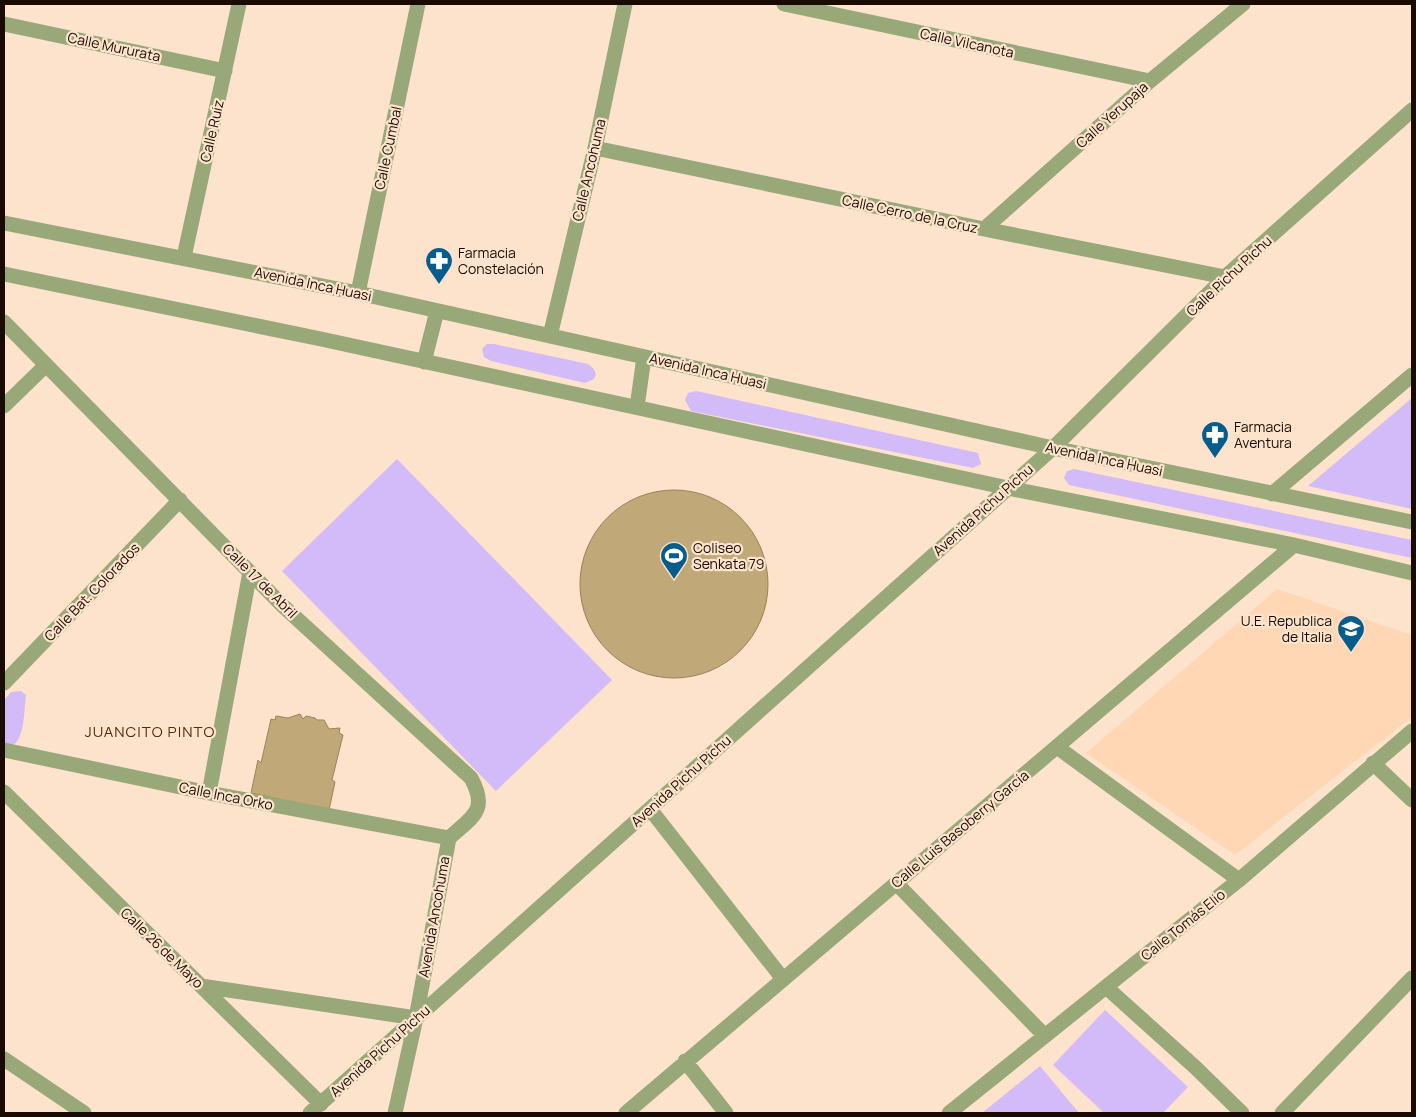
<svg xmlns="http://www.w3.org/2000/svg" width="1416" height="1117" viewBox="0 0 1416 1117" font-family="Manrope,sans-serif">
  <rect width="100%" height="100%" fill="#fde3cc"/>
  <path fill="#ffd7b5" d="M1277,589L1412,635V717L1235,855L1086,753Z"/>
  <path fill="#d3baf8" d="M487,344H494L588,364L593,368L596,374L594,379L585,383L491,361L484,357L482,349Z
    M696,391L978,453L981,464L973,468L691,411L685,400L688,393Z
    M1412,398V509L1308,486Z
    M397,459L612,680L496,791L282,571Z
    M1074,469L1412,540V558L1069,485L1064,478L1067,471Z
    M21,691L26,695C24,708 25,738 13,745L4,743V700L11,692Z
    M1105,1010L1188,1087L1163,1113H1104L1053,1065Z
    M1040,1066L1079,1113H982Z"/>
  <path fill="#c0a879" stroke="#9b8356" d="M580 584a94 94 0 1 1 188 0a94 94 0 1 1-188 0Z
    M300,714L303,719L306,716L315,718L317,720H324L329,729L340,728L339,733L343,735L332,780L335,782L329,810L251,793L258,760L261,763L271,719L275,720L276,716L288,718Z"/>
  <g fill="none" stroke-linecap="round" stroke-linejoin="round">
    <path stroke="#98a879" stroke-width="15" d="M784,4L1150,81
      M4,24L225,71
      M595,148L984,229L1225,277
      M4,223L358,293L1053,448L1412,522
      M984,229L1150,81L1243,4
      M184,257L239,4
      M4,274L321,339L1008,488L1294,545L1412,573
      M358,293L418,4
      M4,322L283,606L471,778C489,811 472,817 449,838
      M550,336L595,148L625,4
      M424,362L437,311
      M4,406L45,366
      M637,407L644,357
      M1272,494L1412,375
      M4,683L180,500
      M1057,747L1239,880
      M4,750L209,793L449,838
      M1373,763L1412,800
      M4,792L321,1104
      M209,793L250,572
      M650,809L783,979
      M896,883L1045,1036
      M201,986L416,1018
      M1106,987L1196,1068L1242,1113
      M4,1059L84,1113
      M685,1061L726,1113
      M310,1113L1053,448L1225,277L1412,110
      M395,1113L416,1018L449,838
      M626,1113L1294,545
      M949,1113L1239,880L1412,731
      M1282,1113L1412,978"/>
  </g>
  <defs>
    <symbol id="pharmacy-pin" viewBox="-11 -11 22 30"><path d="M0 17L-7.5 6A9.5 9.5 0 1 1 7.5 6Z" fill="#055c8d" stroke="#fde3cc"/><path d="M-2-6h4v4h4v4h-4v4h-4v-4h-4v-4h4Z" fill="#fff"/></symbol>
    <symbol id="stadium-pin" viewBox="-11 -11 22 30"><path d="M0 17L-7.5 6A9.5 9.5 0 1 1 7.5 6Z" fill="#055c8d" stroke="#fde3cc"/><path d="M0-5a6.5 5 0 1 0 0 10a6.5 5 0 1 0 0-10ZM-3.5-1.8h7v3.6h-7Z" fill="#fff"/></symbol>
    <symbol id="school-pin" viewBox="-11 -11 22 30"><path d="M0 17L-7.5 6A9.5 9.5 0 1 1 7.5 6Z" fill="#055c8d" stroke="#fde3cc"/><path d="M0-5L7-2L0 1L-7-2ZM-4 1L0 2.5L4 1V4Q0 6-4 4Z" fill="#fff"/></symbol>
  </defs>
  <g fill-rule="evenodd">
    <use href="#pharmacy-pin" x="423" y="245" width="32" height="43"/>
    <use href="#pharmacy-pin" x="1199" y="419" width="32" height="43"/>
    <use href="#stadium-pin" x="658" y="540" width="32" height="43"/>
    <use href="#school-pin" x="1335" y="613" width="32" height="43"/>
  </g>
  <g text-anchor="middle" stroke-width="4.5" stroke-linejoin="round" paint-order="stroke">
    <g font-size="14" fill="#190b01" stroke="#fde3cc">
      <text transform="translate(967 43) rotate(12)" y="5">Calle Vilcanota</text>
      <text transform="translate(114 47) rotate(12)" y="5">Calle Mururata</text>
      <text transform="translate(1112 115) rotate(-42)" y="5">Calle Yerupaja</text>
      <text transform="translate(212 131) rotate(-77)" y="5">Calle Ruiz</text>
      <text transform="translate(388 148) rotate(-78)" y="5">Calle Cumbal</text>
      <text transform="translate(589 170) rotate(-77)" y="5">Calle Ancohuma</text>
      <text transform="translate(910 214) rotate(12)" y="5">Calle Cerro de la Cruz</text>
      <text transform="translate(1229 276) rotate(-43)" y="5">Calle Pichu Pichu</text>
      <text transform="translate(313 284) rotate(12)" y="5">Avenida Inca Huasi</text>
      <text transform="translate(708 371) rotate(13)" y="5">Avenida Inca Huasi</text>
      <text transform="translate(1104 459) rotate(12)" y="5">Avenida Inca Huasi</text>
      <text transform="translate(983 510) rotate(-42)" y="5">Avenida Pichu Pichu</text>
      <text transform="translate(260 581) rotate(45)" y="5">Calle 17 de Abril</text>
      <text transform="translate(92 592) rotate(-46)" y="5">Calle Bat. Colorados</text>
      <text transform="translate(681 781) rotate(-42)" y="5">Avenida Pichu Pichu</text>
      <text transform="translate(226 796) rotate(11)" y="5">Calle Inca Orko</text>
      <text transform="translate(960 829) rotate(-40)" y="5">Calle Luis Basoberry García</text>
      <text transform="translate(434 917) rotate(-80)" y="5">Avenida Ancohuma</text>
      <text transform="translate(1183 925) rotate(-39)" y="5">Calle Tomás Elio</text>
      <text transform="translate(162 948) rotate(44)" y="5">Calle 26 de Mayo</text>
      <text transform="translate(380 1051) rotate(-42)" y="5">Avenida Pichu Pichu</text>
    </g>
    <g font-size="14" fill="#190b01" stroke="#fde3cc" text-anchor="start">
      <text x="458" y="258">Farmacia<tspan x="458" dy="16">Constelación</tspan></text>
      <text x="1234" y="432">Farmacia<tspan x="1234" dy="16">Aventura</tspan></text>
      <text x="693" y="553">Coliseo<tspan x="693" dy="16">Senkata 79</tspan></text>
      <text x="1332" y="626" text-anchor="end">U.E. Republica<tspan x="1332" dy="16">de Italia</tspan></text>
    </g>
    <g font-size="15" letter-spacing="1" fill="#502e09" stroke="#fde3cc">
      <text x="150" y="737">JUANCITO PINTO</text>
    </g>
  </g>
  <rect width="1416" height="1117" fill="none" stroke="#190b01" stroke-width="10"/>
</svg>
